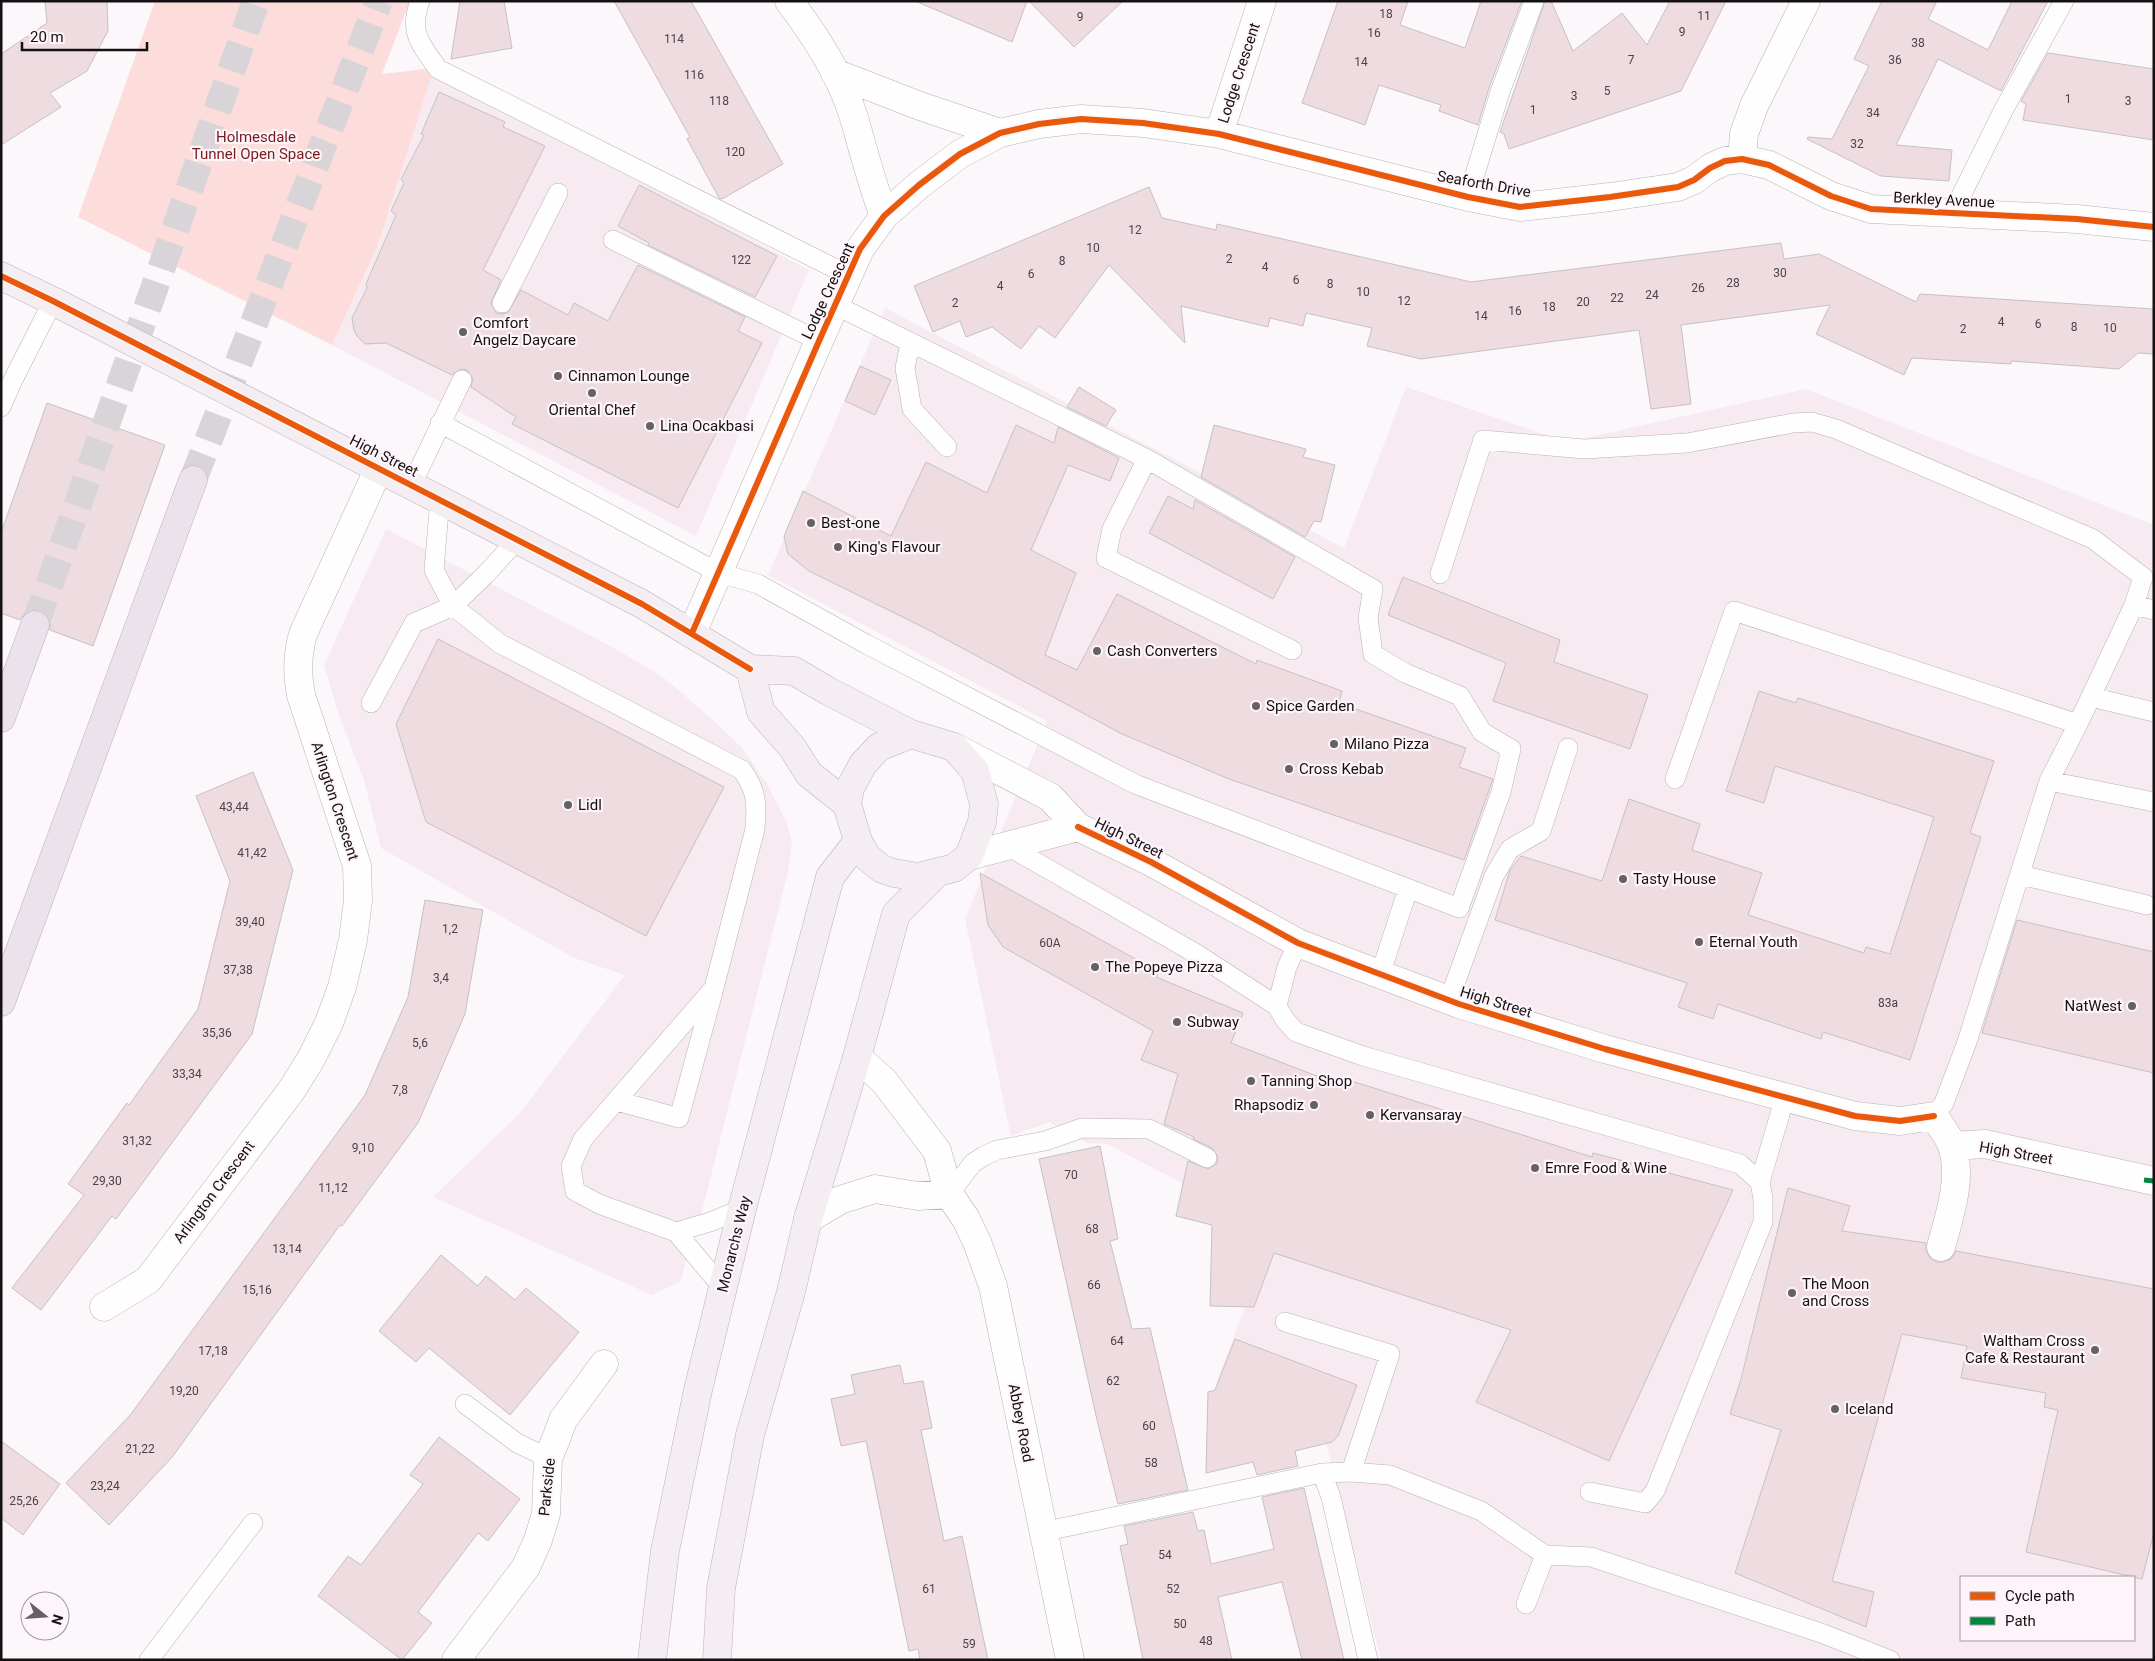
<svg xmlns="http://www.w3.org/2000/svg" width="2155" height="1661" viewBox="0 0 2155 1661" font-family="Roboto,sans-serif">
  <rect width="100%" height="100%" fill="#fcf7fa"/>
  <path fill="#f8eaf1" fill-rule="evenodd" d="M434,68L809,270L696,536L332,345L378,245Z
    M885,308L1344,548L1406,387L1567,442L1806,389L2154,525V1660H1381L1327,1447L1323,1423L1217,1381L1245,1307L1254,1308L1271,1261L1230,1257L1224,1205L1107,1144L1087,1143L1049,1122L1011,1136L965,919L1047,721L768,575ZM1961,1577H2134V1640H1961Z
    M386,529L614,648L663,677L711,718L741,747L766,782L787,823L792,843L788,872L700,1219L691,1240L681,1281L652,1295L433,1197L519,1114L625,975L574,958L381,848L364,780L338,713L324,665Z"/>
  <path fill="#fddddc" d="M155,1H410L382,74L434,68L378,245L332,345L78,217Z"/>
  <path fill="#eedce0" stroke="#c6c1c2" d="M45,1H107L108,31L87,71L50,93L61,107L1,145V54L47,23Z
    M460,1H504L512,48L451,59Z
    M614,1H691L783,164L722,199L719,198L687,139L690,137Z
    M915,1H1027L1012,42Z
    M1029,1H1123L1074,47Z
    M1338,1H1408L1400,25L1465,48L1481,1H1522L1489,88L1478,125L1439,111L1441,105L1379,85L1365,125L1302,103Z
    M1545,1H1551L1573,51L1622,13L1647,45L1670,1H1726L1681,91L1509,149L1504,134L1500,132Z
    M1882,1H1937L1928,19L1988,50L2012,1H2048L2001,91L1938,59L1896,145L1952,150L1949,181L1881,176L1807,139L1808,137L1832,139L1869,66L1854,59Z
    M2048,53L2154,69V140L2023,120L2026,104L2021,101Z
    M439,92L505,122L503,127L545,146L483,270L501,280L491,303L496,313L503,314L508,312L521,290L568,315L574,303L608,321L638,265L745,317L738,331L762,343L678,508L512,424L516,417L471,387L473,379L467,370L461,369L452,375L386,343L365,344L357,336L354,330L352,318L367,288L366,284L396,215L391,211L404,183L401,179L424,135L421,134Z
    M639,185L777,256L755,297L648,245L649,243L618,226Z
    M1149,187L1162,218L1216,230L1217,224L1471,282L1781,243L1784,259L1819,254L1916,302L1920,294L2154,309V354L2138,353L2119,369L2011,361V364L1912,358L1904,375L1816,334L1830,305L1681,325L1691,404L1651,409L1639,330L1421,359L1367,346L1372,328L1306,313L1303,326L1270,318L1268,327L1181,306L1185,343L1109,265L1055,338L1039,326L1021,349L992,327L966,337L960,321L933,332L914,286Z
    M860,366L891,380L875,415L845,401Z
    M1079,387L1116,410L1106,426L1067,407Z
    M47,403L165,445L93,646L50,630V623L47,615L40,610H32L25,613L20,620L1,613V533Z
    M1016,425L1054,443L1058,427L1119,458L1110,481L1068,465L1031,550L1076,573L1045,655L1077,670L1117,594L1256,664L1257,660L1342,691L1339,703L1466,748L1459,767L1493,779L1464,860L1229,779L1120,733L925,628L809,571L788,554L784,536L803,491L891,536L926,462L987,493Z
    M1214,425L1306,449L1303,457L1335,465L1321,522L1314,521L1305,537L1201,477Z
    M1168,496L1193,509L1195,500L1295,557L1273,599L1149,533Z
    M1403,577L1560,640L1554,662L1648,695L1630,749L1493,701L1506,663L1388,615Z
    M438,639L724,787L646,936L426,822L396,724Z
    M1759,691L1796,703L1798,698L1994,761L1970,833L1981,837L1910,1060L1823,1032L1821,1039L1718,1004L1713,1019L1678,1007L1687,983L1495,920L1510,870L1521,856L1602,881L1629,799L1700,824L1692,850L1762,873L1748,915L1864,953L1866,947L1890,954L1934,817L1775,766L1764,803L1726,791Z
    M253,772L293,870L252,1034L116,1219L112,1216L41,1310L12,1288L84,1195L68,1184L127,1103L129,1105L198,1009L230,881L196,796Z
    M980,873L1159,972L1156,977L1243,1013L1231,1043L1340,1085L1342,1078L1592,1157L1593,1153L1733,1190L1609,1461L1476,1402L1511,1330L1274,1253L1254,1307L1210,1306L1212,1225L1176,1216L1188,1161L1208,1169L1217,1163L1218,1157L1212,1148L1193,1139L1194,1137L1164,1124L1178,1074L1141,1060L1153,1031L1003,947L988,925Z
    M425,900L483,910L465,1014L418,1123L342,1226L340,1225L173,1456L109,1525L66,1483L131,1414L365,1095L408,997Z
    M2017,920L2154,952V1073L1982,1033Z
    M1100,1146L1118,1239L1110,1241L1132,1329L1150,1328L1188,1490L1118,1504L1097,1420L1039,1159Z
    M1788,1188L1850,1206L1842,1231L1926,1243V1250L1930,1258L1937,1262H1944L1952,1258L1956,1251L2154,1289V1532L2142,1579L2026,1552L2058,1410L2044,1407L2046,1393L1961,1378L1967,1346L1902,1334L1832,1581L1874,1592L1866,1627L1735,1573L1781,1430L1730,1414L1741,1379Z
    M441,1255L478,1286L486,1276L515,1300L526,1288L579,1332L510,1415L429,1348L416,1362L379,1331Z
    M1235,1339L1357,1385L1338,1436L1332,1442L1295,1451L1298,1466L1257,1475L1253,1462L1206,1473L1208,1392L1215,1390Z
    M900,1365L904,1384L923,1381L932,1428L921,1430L944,1541L962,1536L988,1660H920L918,1649L909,1651L866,1441L841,1446L831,1399L855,1394L851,1375Z
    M439,1437L520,1499L488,1541L478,1533L418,1612L432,1623L402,1660L318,1596L348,1556L361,1565L423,1484L410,1475Z
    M1,1441L60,1484L23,1535L1,1518Z
    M1304,1488L1344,1660H1302L1282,1582L1218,1597L1232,1660H1143L1120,1546L1128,1544L1124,1526L1193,1512L1198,1531L1204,1530L1211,1564L1274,1549L1262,1497Z"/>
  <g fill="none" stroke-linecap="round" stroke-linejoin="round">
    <path stroke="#d9d4d7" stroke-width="28" stroke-dasharray="28 14" stroke-linecap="butt" d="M193,480L379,1
      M35,625L256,1"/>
    <defs>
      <path id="lane" d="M420,1C408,33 421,44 438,69L848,275
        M1468,197L1500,92L1534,1
        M1952,214L2004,109L2064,1
        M613,240L819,341
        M502,303L558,193
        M910,343L905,368L912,409L947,447
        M1,407L12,382L53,301
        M440,423L719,573L758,584L866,644L1135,784L1459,908L1501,792L1511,749L1482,732L1460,696L1405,673L1373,654L1368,618L1373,589L1147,459L835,305
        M1147,459L1112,529L1106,558L1292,650
        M412,484L462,380
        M440,499L434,570L453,606L499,643L742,770C757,791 757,804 755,829L714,988L583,1139L571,1166L575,1191L599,1204L676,1232L723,1288
        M1440,574L1483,440L1584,449L1687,443L1793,423L1812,422L1836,429L2093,539L2143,577L2134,605L2078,724
        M2134,605L2154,610
        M2091,697L2154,712
        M371,703L414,623L453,606L486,574L518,539
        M1675,779L1734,611L2078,724L2049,781L1967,1042L1944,1103L1934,1116
        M2049,781L2154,802
        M1006,845L1195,953L1277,1006L1285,1020L1296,1032L1363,1056L1740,1164L1760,1182
        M2020,875L2147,905
        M1380,975L1408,889
        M1449,1000L1494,876L1510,849L1541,831L1568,748
        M1277,1006L1287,967L1298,943
        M617,1101L679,1118L713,992
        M949,1194L973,1163L984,1156L997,1150L1045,1141L1082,1128L1149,1129L1207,1158
        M676,1232L710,1222L742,1209
        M1285,1322L1390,1354L1351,1472
        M465,1404L517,1443L548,1458
        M1322,1473L1331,1497L1368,1660
        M1590,1492L1645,1503L1655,1491L1763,1222V1199L1760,1182L1785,1097
        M1042,1532L1322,1473L1351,1472L1390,1475L1481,1511L1545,1555L1591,1557L1821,1633L1890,1660
        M1526,1604L1545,1555
        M149,1660L253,1523"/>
      <path id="street" d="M789,1C817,38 842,77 855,121C864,153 872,184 884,216
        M835,73L920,106L1000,133
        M1219,134L1262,1
        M1742,159L1744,134L1754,106L1806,1
        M692,633L819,341L860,249L884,216L919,185L960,154L1000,133L1039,124L1081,119L1143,123L1219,134L1468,197L1520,207L1610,197L1678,187L1694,180L1710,168L1725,161L1742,159L1769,165L1831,196L1871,209L2077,219L2154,227
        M954,747L1050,797L1078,827L1151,862L1298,943L1342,960L1459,1004L1605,1049L1855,1116L1900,1121L1934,1116C1940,1126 1949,1136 1952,1146C1963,1178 1949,1217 1941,1247
        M969,856L1078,827
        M857,1057L884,1081L937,1151L949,1194L966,1219L977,1242L993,1286L1070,1660
        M1952,1146L1985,1144L2154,1181
        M808,1219L840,1200L875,1189L918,1196L949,1194
        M104,1307L148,1280L291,1091L311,1059L329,1023L342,987L353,940L358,900L357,866L301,695C297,673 297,656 303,634L379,468
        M456,1660L526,1567L538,1540L546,1514L548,1458L556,1439L563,1420L604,1364"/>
      <path id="primary" d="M1,276L53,301L642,604L750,669L794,671L828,691L911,734L954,747L975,771L984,804L982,822L969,856L954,868L918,877L894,873L882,869L867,857L858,841L847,804L850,788L863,764L879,747L911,734
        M750,669L761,712L792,747L809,774L847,804
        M652,1660L665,1551L698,1390L742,1209L830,877L858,841
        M717,1660L721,1588L750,1435L791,1292L808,1219L857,1057L896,914L936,874"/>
      <path id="highway" d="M1,718L35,625
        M1,1002L193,480"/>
    </defs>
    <use href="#lane" stroke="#b7b2b5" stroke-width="20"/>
    <use href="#street" stroke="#b7b2b5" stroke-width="29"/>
    <use href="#primary" stroke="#bdb0bc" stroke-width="29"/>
    <use href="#highway" stroke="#bdb0bc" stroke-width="29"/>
    <use href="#lane" stroke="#fffefe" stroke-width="19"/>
    <use href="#street" stroke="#fffefe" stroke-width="28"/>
    <use href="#primary" stroke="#f4eef3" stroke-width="28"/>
    <use href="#highway" stroke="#ece2ec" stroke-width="28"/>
    <path stroke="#00873e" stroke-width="5" stroke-dasharray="10 5" stroke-linecap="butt" d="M2144,1180L2154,1181"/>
    <defs>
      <path id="cycleway" d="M1,276L53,301L642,604L750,669
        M692,633L819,341L860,249L884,216L919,185L960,154L1000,133L1039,124L1081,119L1143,123L1219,134L1468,197L1520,207L1610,197L1678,187L1694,180L1710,168L1725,161L1742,159L1769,165L1831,196L1871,209L2077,219L2154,227
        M1078,827L1151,862L1298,943L1459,1004L1605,1049L1855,1116L1900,1121L1934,1116"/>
    </defs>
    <use href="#cycleway" stroke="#fef5fa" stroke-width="9"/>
    <use href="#cycleway" stroke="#e8590c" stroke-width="6"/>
  </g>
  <g fill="#666164" stroke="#fef5fa" stroke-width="2">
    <circle cx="463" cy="332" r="5"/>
    <circle cx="558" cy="376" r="5"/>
    <circle cx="592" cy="393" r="5"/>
    <circle cx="650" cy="426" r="5"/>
    <circle cx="811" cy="523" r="5"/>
    <circle cx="838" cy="547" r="5"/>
    <circle cx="1097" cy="651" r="5"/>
    <circle cx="1256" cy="706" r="5"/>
    <circle cx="1334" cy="744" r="5"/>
    <circle cx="1289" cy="769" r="5"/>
    <circle cx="568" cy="805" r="5"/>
    <circle cx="1623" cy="879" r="5"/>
    <circle cx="1699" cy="942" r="5"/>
    <circle cx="1095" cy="967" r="5"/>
    <circle cx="2132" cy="1006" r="5"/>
    <circle cx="1177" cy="1022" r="5"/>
    <circle cx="1251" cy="1081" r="5"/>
    <circle cx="1314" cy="1105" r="5"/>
    <circle cx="1370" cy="1115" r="5"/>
    <circle cx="1535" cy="1168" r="5"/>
    <circle cx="1792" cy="1293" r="5"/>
    <circle cx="2095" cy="1350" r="5"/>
    <circle cx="1835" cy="1409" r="5"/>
  </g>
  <g text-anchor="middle" stroke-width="4.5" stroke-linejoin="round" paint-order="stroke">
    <g font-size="12" fill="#4b4346">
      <text x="1386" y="18">18</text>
      <text x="1704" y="20">11</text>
      <text x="1080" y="21">9</text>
      <text x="1682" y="36">9</text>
      <text x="1374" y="37">16</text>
      <text x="674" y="43">114</text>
      <text x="1918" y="47">38</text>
      <text x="1631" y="64">7</text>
      <text x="1895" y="64">36</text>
      <text x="1361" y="66">14</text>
      <text x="694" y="79">116</text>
      <text x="1607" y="95">5</text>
      <text x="1574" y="100">3</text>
      <text x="2068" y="103">1</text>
      <text x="719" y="105">118</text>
      <text x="2128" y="105">3</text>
      <text x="1533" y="114">1</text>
      <text x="1873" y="117">34</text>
      <text x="1857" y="148">32</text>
      <text x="735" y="156">120</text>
      <text x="1135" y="234">12</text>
      <text x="1093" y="252">10</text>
      <text x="1229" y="263">2</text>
      <text x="741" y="264">122</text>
      <text x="1062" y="265">8</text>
      <text x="1265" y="271">4</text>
      <text x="1780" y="277">30</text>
      <text x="1031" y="278">6</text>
      <text x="1296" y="284">6</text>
      <text x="1733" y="287">28</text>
      <text x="1330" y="288">8</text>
      <text x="1000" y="290">4</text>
      <text x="1698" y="292">26</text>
      <text x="1363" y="296">10</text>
      <text x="1652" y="299">24</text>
      <text x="1617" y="302">22</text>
      <text x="1404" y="305">12</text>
      <text x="1583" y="306">20</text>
      <text x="955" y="307">2</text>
      <text x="1549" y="311">18</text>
      <text x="1515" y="315">16</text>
      <text x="1481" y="320">14</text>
      <text x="2001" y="326">4</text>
      <text x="2038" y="328">6</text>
      <text x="2074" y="331">8</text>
      <text x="2110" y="332">10</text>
      <text x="1963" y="333">2</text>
      <text x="234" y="811">43,44</text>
      <text x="252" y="857">41,42</text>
      <text x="250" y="926">39,40</text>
      <text x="450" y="933">1,2</text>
      <text x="1050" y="947">60A</text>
      <text x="238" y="974">37,38</text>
      <text x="441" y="982">3,4</text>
      <text x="1888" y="1007">83a</text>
      <text x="217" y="1037">35,36</text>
      <text x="420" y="1047">5,6</text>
      <text x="187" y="1078">33,34</text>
      <text x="400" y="1094">7,8</text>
      <text x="137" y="1145">31,32</text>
      <text x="363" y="1152">9,10</text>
      <text x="1071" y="1179">70</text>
      <text x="107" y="1185">29,30</text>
      <text x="333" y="1192">11,12</text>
      <text x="1092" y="1233">68</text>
      <text x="287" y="1253">13,14</text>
      <text x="1094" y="1289">66</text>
      <text x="257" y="1294">15,16</text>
      <text x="1117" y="1345">64</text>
      <text x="213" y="1355">17,18</text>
      <text x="1113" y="1385">62</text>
      <text x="184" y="1395">19,20</text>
      <text x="1149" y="1430">60</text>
      <text x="140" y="1453">21,22</text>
      <text x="1151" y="1467">58</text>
      <text x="105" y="1490">23,24</text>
      <text x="24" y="1505">25,26</text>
      <text x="1165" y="1559">54</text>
      <text x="929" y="1593">61</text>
      <text x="1173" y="1593">52</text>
      <text x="1180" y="1628">50</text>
      <text x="1206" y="1645">48</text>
      <text x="969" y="1648">59</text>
    </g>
    <g font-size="15" fill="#151013" stroke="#fef5fa">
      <text transform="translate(1239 73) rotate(-72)" y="5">Lodge Crescent</text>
      <text transform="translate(1484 184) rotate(10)" y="5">Seaforth Drive</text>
      <text transform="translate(1944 200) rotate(3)" y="5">Berkley Avenue</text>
      <text transform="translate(828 291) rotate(-65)" y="5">Lodge Crescent</text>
      <text transform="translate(384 456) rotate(27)" y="5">High Street</text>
      <text transform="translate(335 801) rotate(72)" y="5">Arlington Crescent</text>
      <text transform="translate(1129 838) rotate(26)" y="5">High Street</text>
      <text transform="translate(1496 1002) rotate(17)" y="5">High Street</text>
      <text transform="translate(2016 1153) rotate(10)" y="5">High Street</text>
      <text transform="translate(214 1192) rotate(-53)" y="5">Arlington Crescent</text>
      <text transform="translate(734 1244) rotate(-76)" y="5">Monarchs Way</text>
      <text transform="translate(1021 1423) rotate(79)" y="5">Abbey Road</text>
      <text transform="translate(547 1487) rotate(-84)" y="5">Parkside</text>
    </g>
    <g font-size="15" fill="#771b1d" stroke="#fef5fa">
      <text x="256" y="142">Holmesdale<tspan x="256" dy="17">Tunnel Open Space</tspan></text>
    </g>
    <g font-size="15" fill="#151013" stroke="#fef5fa" text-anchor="start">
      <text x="473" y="328">Comfort<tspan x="473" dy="17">Angelz Daycare</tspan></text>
      <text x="568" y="381">Cinnamon Lounge</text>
      <text x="592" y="415" text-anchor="middle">Oriental Chef</text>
      <text x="660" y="431">Lina Ocakbasi</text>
      <text x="821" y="528">Best-one</text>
      <text x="848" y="552">King's Flavour</text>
      <text x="1107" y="656">Cash Converters</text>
      <text x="1266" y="711">Spice Garden</text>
      <text x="1344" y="749">Milano Pizza</text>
      <text x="1299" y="774">Cross Kebab</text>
      <text x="578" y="810">Lidl</text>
      <text x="1633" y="884">Tasty House</text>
      <text x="1709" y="947">Eternal Youth</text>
      <text x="1105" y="972">The Popeye Pizza</text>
      <text x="2122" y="1011" text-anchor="end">NatWest</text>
      <text x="1187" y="1027">Subway</text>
      <text x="1261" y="1086">Tanning Shop</text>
      <text x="1304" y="1110" text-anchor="end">Rhapsodiz</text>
      <text x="1380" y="1120">Kervansaray</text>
      <text x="1545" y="1173">Emre Food &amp; Wine</text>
      <text x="1802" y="1289">The Moon<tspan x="1802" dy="17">and Cross</tspan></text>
      <text x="2085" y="1346" text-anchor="end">Waltham Cross<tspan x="2085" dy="17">Cafe &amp; Restaurant</tspan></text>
      <text x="1845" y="1414">Iceland</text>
    </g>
  </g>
  <rect width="2155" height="1661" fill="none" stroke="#151013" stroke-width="5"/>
  <rect x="1960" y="1576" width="175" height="65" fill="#fef5fa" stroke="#a1999e"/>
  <rect x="1970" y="1592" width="25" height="8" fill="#e8590c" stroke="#a1999e"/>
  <text x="2005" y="1601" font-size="15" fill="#151013">Cycle path</text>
  <rect x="1970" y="1617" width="25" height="8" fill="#00873e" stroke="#a1999e"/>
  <text x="2005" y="1626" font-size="15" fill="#151013">Path</text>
  <g transform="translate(45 1616) rotate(107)"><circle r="24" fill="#fef5fa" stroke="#a1999e"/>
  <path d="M0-4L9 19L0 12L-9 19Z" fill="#666164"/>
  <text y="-8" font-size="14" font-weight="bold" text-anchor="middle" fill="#151013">N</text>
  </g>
  <path d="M22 42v8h125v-8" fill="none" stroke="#151013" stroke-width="2.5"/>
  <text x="30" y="42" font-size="15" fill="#151013" stroke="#fef5fa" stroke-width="4" paint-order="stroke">20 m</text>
</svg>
